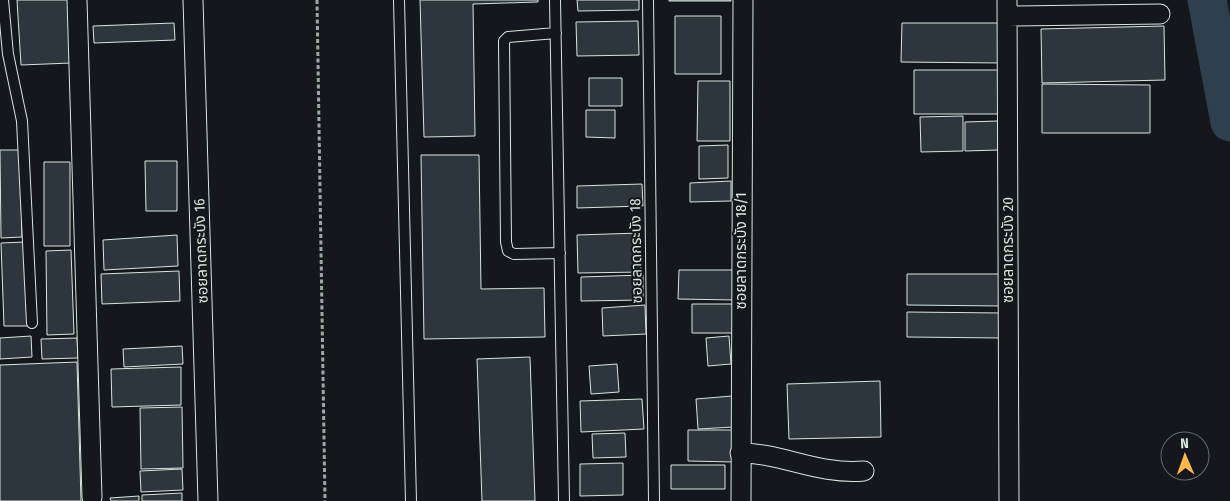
<svg xmlns="http://www.w3.org/2000/svg" width="1230" height="501" viewBox="0 0 1230 501" font-family="'Fira Sans Condensed','Noto Sans Thai',sans-serif">
  <rect width="100%" height="100%" fill="#14181c"/>
  <g fill="none" stroke-linecap="round" stroke-linejoin="round">
    <path stroke="#2f3f4d" stroke-width="39" d="M1207,0L1230,122"/>
  </g>
  <path fill="#2c363c" stroke="#d8e6dc" d="M17,0H68L71,63L21,65Z
    M420,0H538V2L473,4L475,136L424,137Z
    M577,0H639V10L578,11Z
    M669,0H731V1H669Z
    M675,16H721V74H675Z
    M638,21L639,55L577,56L576,22Z
    M174,23L175,40L94,43L93,26Z
    M902,23H1002V63L901,62Z
    M1164,26L1165,80L1042,83L1041,29Z
    M914,70H999V114H914Z
    M589,78H622V106H589Z
    M698,81H730V141H697Z
    M1042,84L1150,85V133H1042Z
    M586,110H615V138L586,137Z
    M963,116V151L921,152L920,117Z
    M998,121V150L965,151V122Z
    M728,145V178L699,179V146Z
    M0,150H20L22,237L1,238Z
    M421,155H479L481,289L544,288L545,337L424,339Z
    M145,161H177V211H146Z
    M44,162H70V246H44Z
    M731,181V201L690,202V183Z
    M642,184L643,206L577,208V186Z
    M640,233L641,272L578,273L577,235Z
    M177,235L178,266L104,270L103,240Z
    M25,242L28,326H4L1,243Z
    M71,250L74,334L47,335L46,251Z
    M679,270H735V300L678,299Z
    M179,271L180,301L102,304L101,274Z
    M907,274H1003V306L907,305Z
    M643,275V300L581,301V277Z
    M692,304H734L733,333H692Z
    M645,305L646,334L603,336L602,308Z
    M907,312L1003,313L1002,338L907,337Z
    M31,336L32,357L0,359V338Z
    M729,336L731,364L708,366L706,338Z
    M77,338L78,358L42,359L41,339Z
    M182,346L183,364L124,367L123,349Z
    M530,357L535,501H482L477,359Z
    M77,362L81,501H0V365Z
    M617,364L619,392L591,394L589,366Z
    M181,367V405L112,407L111,369Z
    M880,381L881,437L789,439L787,384Z
    M732,396L734,427L698,429L696,399Z
    M642,399L644,429L581,432L580,401Z
    M182,407L183,468L141,469L140,408Z
    M688,430H735L734,462L688,461Z
    M625,433L626,457L593,458L592,434Z
    M623,463V495L580,496V464Z
    M671,465H725V489H671Z
    M182,469L183,490L141,492L140,471Z
    M182,493V501H142V495Z
    M139,496V501H111L110,498Z"/>
  <g fill="none" stroke-linecap="round" stroke-linejoin="round">
    <defs>
      <path id="lane" d="M3,0L8,54L22,121L32,323
        M399,0L411,501
        M555,0L564,501
        M648,0L654,501
        M556,33L508,37L504,41L506,242L508,251L514,254L560,253"/>
      <path id="street" d="M77,0L92,497
        M193,0L208,501
        M1007,0L1009,501
        M1007,16L1160,14
        M740,453C783,453 817,475 864,471
        M741,501L743,0"/>
    </defs>
    <use href="#lane" stroke="#d8e6dc" stroke-width="12"/>
    <use href="#street" stroke="#d8e6dc" stroke-width="21"/>
    <path stroke="#9da8a2" stroke-width="3" stroke-dasharray="4 2.5" stroke-linecap="butt" d="M317,0L325,501"/>
    <use href="#lane" stroke="#14181c" stroke-width="10"/>
    <use href="#street" stroke="#14181c" stroke-width="19"/>
  </g>
  <g text-anchor="middle" stroke-width="4" stroke-linejoin="round" paint-order="stroke">
    <g font-size="15" fill="#d8e6dc" stroke="#14181c">
      <text transform="translate(1008 250) rotate(-90)" y="5">ซอยลาดกระบัง 20</text>
      <text transform="translate(201 251) rotate(-92)" y="5">ซอยลาดกระบัง 16</text>
      <text transform="translate(636 251) rotate(-91)" y="5">ซอยลาดกระบัง 18</text>
      <text transform="translate(741 251) rotate(-90)" y="5">ซอยลาดกระบัง 18/1</text>
    </g>
  </g>
  <g transform="translate(1185 456) rotate(358)"><circle r="24" fill="#14181c" stroke="#626a69"/>
  <path d="M0-4L9 19L0 12L-9 19Z" fill="#ffb74d"/>
  <text y="-8" font-size="14" font-weight="bold" text-anchor="middle" fill="#d8e6dc">N</text>
  </g>
</svg>
